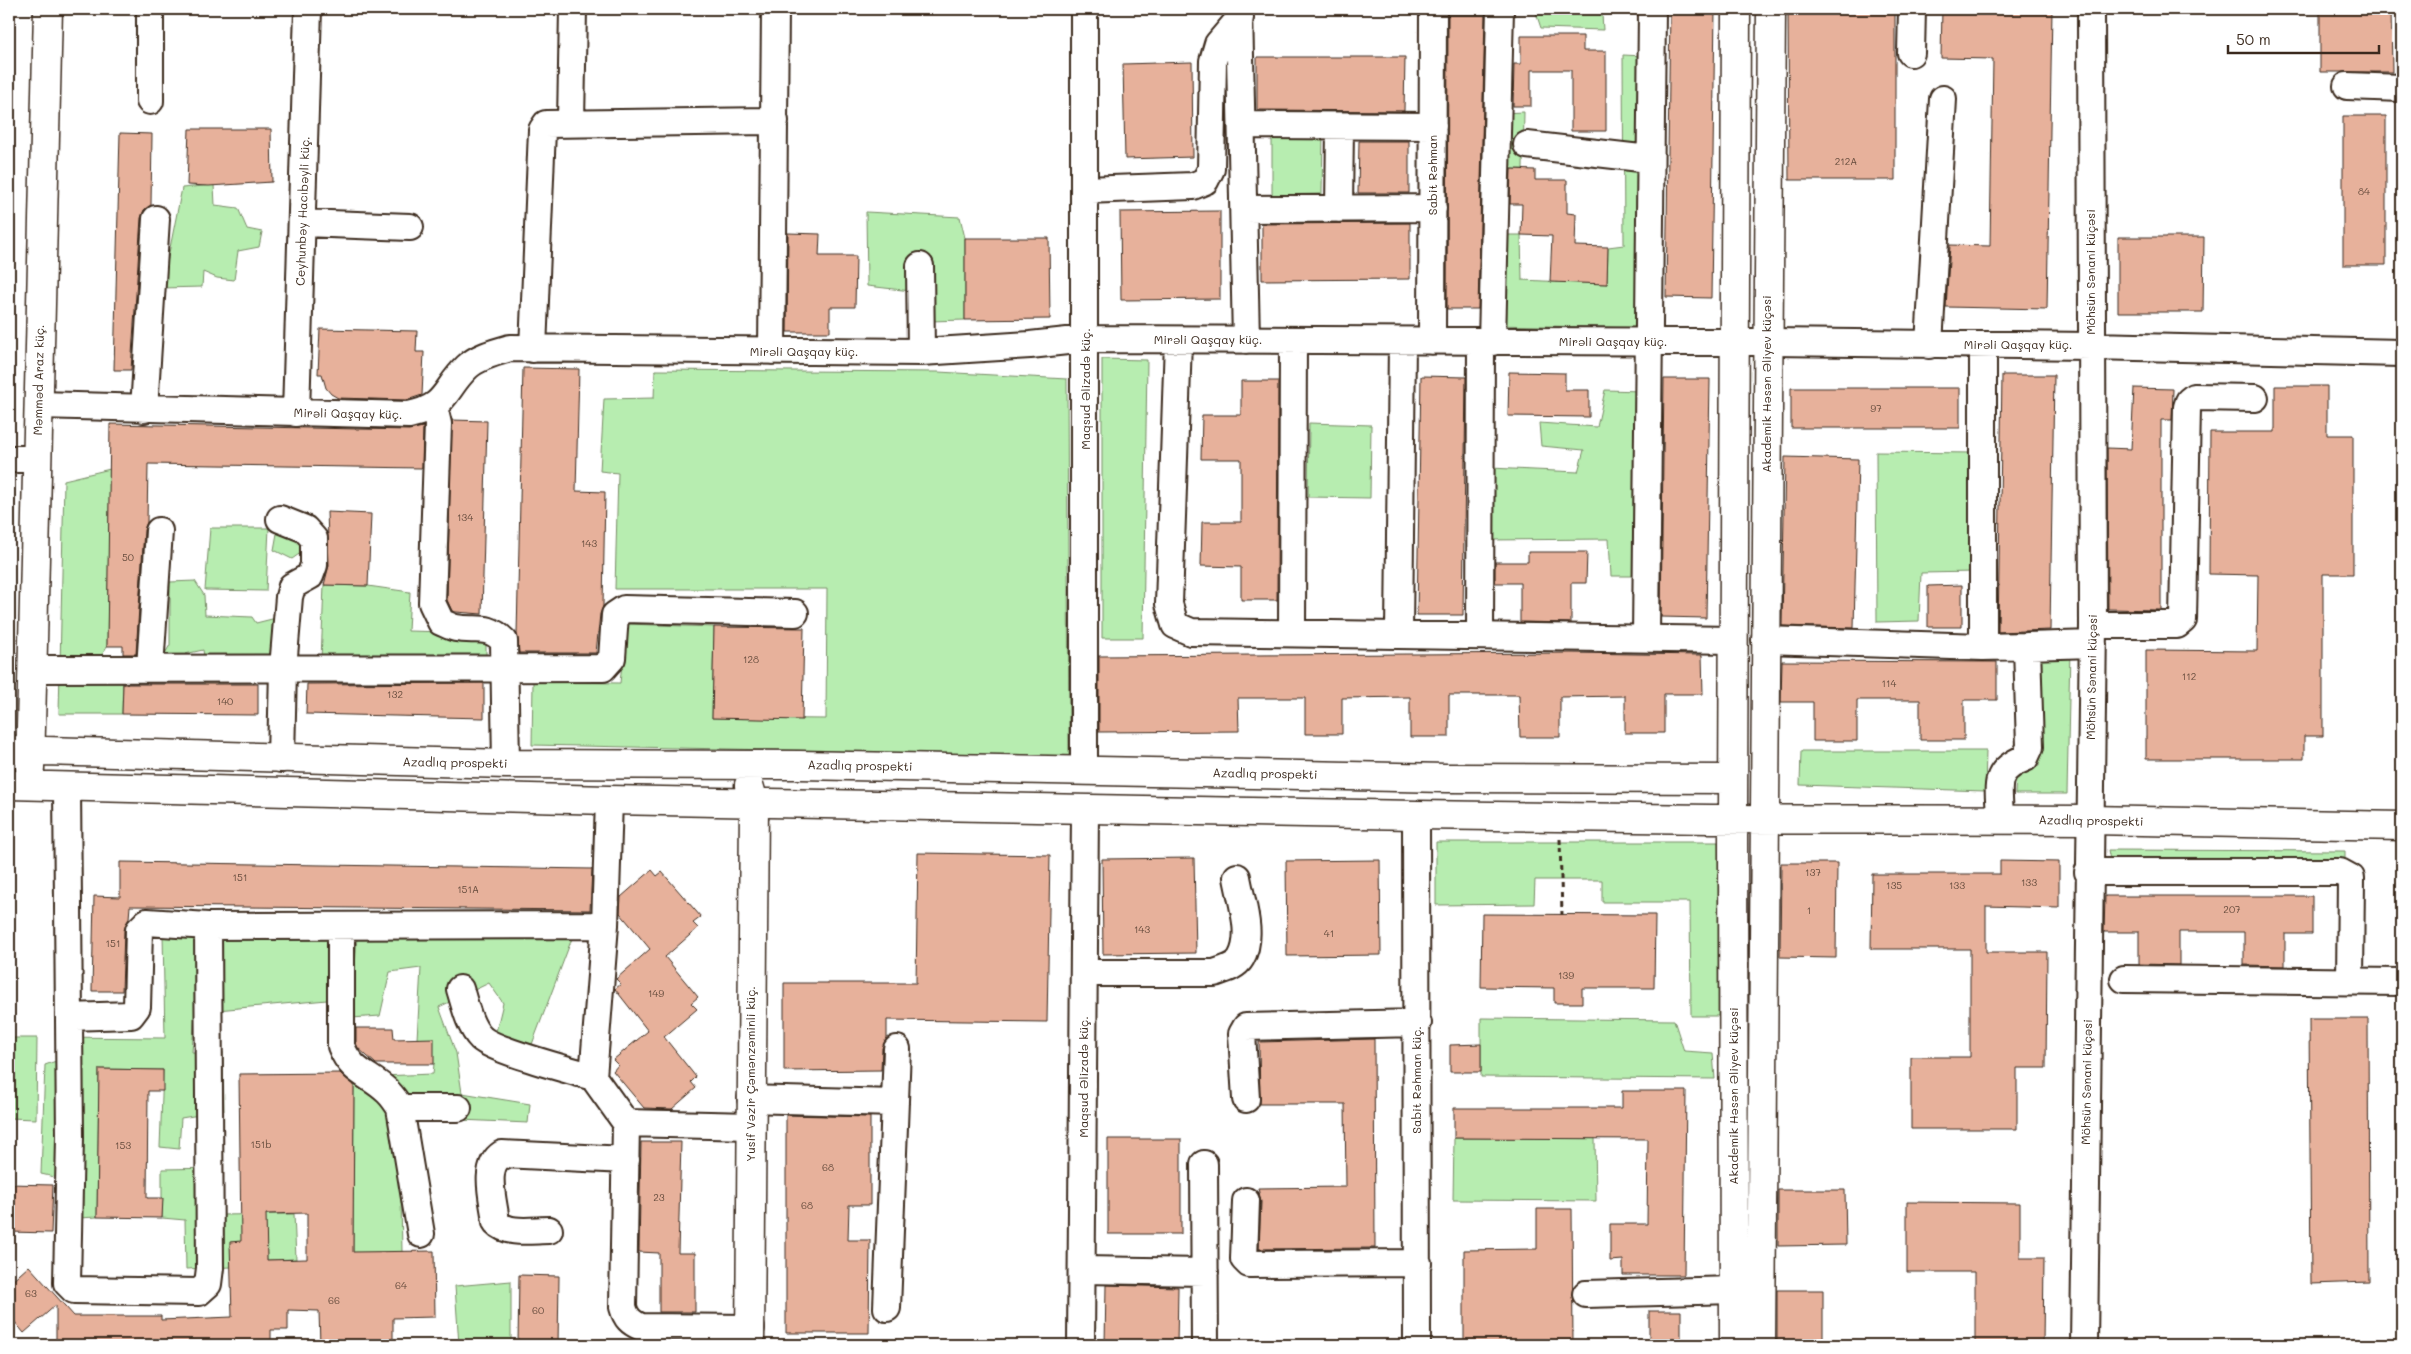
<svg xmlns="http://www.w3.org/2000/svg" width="2411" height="1354" viewBox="0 0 2411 1354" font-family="Mali,sans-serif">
  <rect width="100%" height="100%" fill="#fff"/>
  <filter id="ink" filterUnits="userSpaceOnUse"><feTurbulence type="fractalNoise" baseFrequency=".02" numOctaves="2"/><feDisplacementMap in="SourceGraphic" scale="10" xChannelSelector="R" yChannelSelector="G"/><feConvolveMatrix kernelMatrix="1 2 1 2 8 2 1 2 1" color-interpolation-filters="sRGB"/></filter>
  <g filter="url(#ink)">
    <path fill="#b7edb0" stroke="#798c67" d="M1528,9H1589V13L1602,14L1603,30L1541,28L1536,13Z
      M1623,55L1644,56L1642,328L1494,325L1498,235H1521L1522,280L1607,284L1608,247L1624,245Z
      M1524,112L1523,169H1501V113Z
      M1323,133L1322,194L1272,195V134Z
      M214,185L215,205L238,208L247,229L262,232L259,247L238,251L234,280L217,278L203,272L202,287L162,288L182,188Z
      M866,212L960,217L965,238V320L930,321L929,293L867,286Z
      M1102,359L1147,360L1143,638H1102Z
      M655,370L938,372L1067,379L1069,756L532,745L533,682L620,683L626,624L714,627L712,718L826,719L827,589H615L618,473L600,471L604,399L654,398Z
      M1605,390L1642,391L1640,576H1611L1609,539L1490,540V468L1578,472L1584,450L1541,446L1539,423L1597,427Z
      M1309,423L1371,425L1370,498L1308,497Z
      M1876,452L1975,453V572L1921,573L1919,621L1877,622Z
      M110,469L107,646L92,673L123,675L122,714H59L64,480Z
      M279,522L302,532V552L292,559L274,550Z
      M210,528H269L266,591L205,590Z
      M195,581L204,595L205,615L252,617L256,623L276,618L278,655L232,661L214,655L205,663L203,650L185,654L183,664L161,660L170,645V582Z
      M324,585L368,586L410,592L408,631L486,633V660H321Z
      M2070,649L2067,794H2015L2016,774L2039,766L2037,655Z
      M1801,751H1986L1985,791L1800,785Z
      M1436,842H1718V1016H1691L1690,902H1602V880H1535L1534,904L1436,905Z
      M2108,850L2345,851V862L2110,860Z
      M574,933L531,1047L496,1032L503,1003L489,983L439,1007L456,1053L462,1093L530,1104L528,1123L415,1118L400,1142L402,1252L353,1254L354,1077L433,1074L434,1064L417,1039L421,968L390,972L380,1016L352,1018L357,935Z
      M163,934H328L327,1000L195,1012L192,1052H223L224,1111L181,1118L179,1149L160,1147L163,1070L99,1069L97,1217L60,1219L59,1178L41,1174L45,1065L56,1061L57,1037L165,1038Z
      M1481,1018L1674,1020L1684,1051L1713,1053L1715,1079L1481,1077Z
      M9,1038H37L36,1119L9,1118Z
      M1454,1138H1595L1596,1201L1453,1200Z
      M218,1168L220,1215L294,1214L296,1259L267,1260L266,1241L231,1242V1267L186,1269L185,1220L162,1218V1169Z
      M511,1281V1345H459L455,1286Z"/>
    <path fill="#e7b19b" stroke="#3b2a1e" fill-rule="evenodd" d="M1670,9H1715L1711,298L1666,297Z
      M1788,9H1895V180H1789Z
      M1942,9H2052L2047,309L1946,307L1950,245L1990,246L1993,59L1941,58Z
      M2320,9H2391L2392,72H2320Z
      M1448,15H1485L1478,309H1447Z
      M1521,36H1583V51H1606V131H1571V70H1531V106H1513L1514,64H1521Z
      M1257,57H1405L1404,111L1257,110Z
      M1192,62L1193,157L1125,159L1123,64Z
      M2343,116H2386V265H2343Z
      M189,129H271L272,182L209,186L187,185Z
      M120,133L152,134L151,205L144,210L141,218L131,370H114Z
      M1359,141H1409V193H1358Z
      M1511,169L1535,170V180H1567V213L1576,214L1575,246L1608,247L1607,284L1550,282L1552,236L1521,235L1522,204H1510Z
      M1220,211V299L1121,300L1120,212Z
      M1410,223V279L1262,280V224Z
      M788,233L820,234L819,256H856L855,307H830V332H787Z
      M2118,237H2204L2203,312H2118Z
      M965,238H1049L1050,319L965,320Z
      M320,329L417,331L416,352H424L422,395L407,400L338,398L331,394L326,388L322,374H318Z
      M523,368L579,369L576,491L605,492L603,606L600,614L596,653H519L517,634Z
      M1509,372L1565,373V390H1589V417L1508,416Z
      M2002,375H2054L2050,630L1998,632Z
      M1421,376L1466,377L1463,615H1417Z
      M1664,379H1710L1706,618L1661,617Z
      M1241,381H1278L1277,600H1241V567L1201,566L1202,522H1241V459H1201L1202,415H1241Z
      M2275,386H2327V435H2353V574H2323V736H2304V759H2146V650L2257,651L2258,575L2209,574L2210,432H2275Z
      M1791,388H1960V428H1791Z
      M2134,388L2173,389L2172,420H2161V610L2108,609L2107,448L2131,449Z
      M452,420L487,421L482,614L456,612L452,611L447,600Z
      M110,424L409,430L423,427L422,468L148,464L147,522L144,530L136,654H123V646H107Z
      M1785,457L1858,459L1854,628L1782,626Z
      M327,512L371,514L368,586L324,585L329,565Z
      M1528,552H1587L1586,583H1571V623L1520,622V583H1495V562H1528Z
      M1962,585V627H1928V586Z
      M714,627L804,628L802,720L712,718Z
      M1571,653L1702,655L1703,694H1664V733H1625V696L1560,697V737H1520L1519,695H1449V737H1410V697L1342,698V734H1305V698H1238L1239,731L1099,732V656Z
      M1782,661L1997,662V700H1964V740H1920V700H1857V741H1813V702H1781Z
      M484,683V718L306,714L307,684Z
      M123,684H258V715L122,714Z
      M918,853L1050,855L1047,1022L887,1020V1038L882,1048L881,1070L784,1071V983H916Z
      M1194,858L1196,953L1103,954L1102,859Z
      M1380,860L1381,955L1287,956L1286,861Z
      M2000,861L2059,862V908L1986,906V952H2047L2046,1068H2017V1129H1911V1057H1970V949H1871L1872,874H2000Z
      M120,862L592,869L590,910L130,906L129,918L124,930L122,991H92L94,896L120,897Z
      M1781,863H1837L1836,958L1780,957Z
      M652,870L657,876L662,872L701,917L693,923L698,928L665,957L698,997L691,1003L697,1009L664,1037L696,1077L691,1082L696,1088L672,1109L644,1108L613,1071L618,1065L613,1060L648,1031L615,989L621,984L616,979L650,949L620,913L621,897Z
      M2105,896H2312V934H2285V966L2244,965V932H2179V965L2139,964V932H2104Z
      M1482,914L1655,915L1654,988H1582V1003H1554V988L1481,987Z
      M2309,1019H2368L2369,1282L2311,1284Z
      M356,1028H393L394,1039L434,1038V1064H376L358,1048L356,1043Z
      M1374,1039L1375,1248L1259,1249L1261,1202L1258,1188L1346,1187L1345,1104H1260L1259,1042Z
      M1481,1044V1072H1450V1045Z
      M99,1069L163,1070V1091H148L147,1198H163L162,1218L97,1217Z
      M340,1073L354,1085L353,1252L434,1251L435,1317L393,1318V1345H320L319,1311L288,1310V1330H271V1345H56V1305L24,1333L9,1315V1284L29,1266L74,1316H161V1320L232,1317L230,1242L241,1241L239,1074ZM307,1213V1259L267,1260L266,1214Z
      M1622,1091H1686L1684,1275H1623V1260L1610,1261V1224H1647L1648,1139L1454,1138V1108H1622Z
      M786,1115L870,1117V1205H849L848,1240H870L869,1333H786Z
      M1108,1139H1181V1234H1108Z
      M641,1142H681L678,1253H695V1312H659V1253L639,1252Z
      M9,1184L53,1185L51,1233L9,1232Z
      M1778,1190H1845L1846,1245L1778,1246Z
      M1907,1202L2020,1203V1258H2044L2043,1345H1975V1272H1907Z
      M1537,1209H1572L1573,1345H1464V1250L1537,1249Z
      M519,1275L559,1276L558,1345H518Z
      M1106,1285L1178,1287L1177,1345H1105Z
      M1777,1290H1823V1345H1777Z
      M1649,1311H1681V1345H1649Z"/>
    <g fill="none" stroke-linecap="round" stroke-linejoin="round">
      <defs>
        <path id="minor" d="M150,9V101
          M1239,9L1246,340
          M1911,53L1912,9
          M2347,86L2402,88
          M571,122L573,9
          M1243,125L1433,126
          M1527,145L1649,159
          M1085,190L1193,186L1205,181L1211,169L1213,61L1218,44L1240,18
          M1244,209L1433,208
          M1339,209L1340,126
          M303,223L410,227
          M920,266L921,352
          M1178,341L1169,604L1175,625L1191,632L1734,640
          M1432,341L1433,9
          M1492,342L1500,9
          M1929,345L1943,99
          M1983,345V647L2027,646L2030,747L2025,758C1990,772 2000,788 2000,820
          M533,349L542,130L546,124L775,121
          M772,351L775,9
          M39,405L409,415C448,407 443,390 467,367C477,357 496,352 510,348L921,352L1030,345L1086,339L1767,342L2091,346L2402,353
          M434,407L438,424L432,603L441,622C446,624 451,627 456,628C477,632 486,623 504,641L506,764
          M144,409L156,219
          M296,413L308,9
          M9,459H37
          M280,519L305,529L314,539V565L310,576L292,586L289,597L283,668L281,759
          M2093,625H2177L2183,620L2187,407L2189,401L2194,397L2255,398
          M1292,632L1293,340
          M1399,634L1402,341
          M1480,635L1481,341
          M1646,638L1652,9
          M1765,640L1983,647
          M2027,646L2093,644
          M150,668L159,531
          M33,669L603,668L612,658L615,615L624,609L795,613
          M1084,770V9
          M67,787L70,1137L67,1283L74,1290L199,1292L208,1284L210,1268L208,926
          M609,800L605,925L593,1077L626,1123L623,1307C626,1318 630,1322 641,1327L751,1328
          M1416,815L1417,1345
          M2088,872H2340L2351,878L2350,981
          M341,926V1046C352,1074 370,1074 388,1092C393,1097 397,1103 400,1108L421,1234
          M1084,973H1214C1223,970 1236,967 1241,958C1254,935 1241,901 1237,877
          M2124,979L2402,982
          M460,989C465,1005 469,1026 481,1038C495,1051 570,1070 593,1077
          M69,1017L131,1015L137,1007L139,930L147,922L208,926L605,925
          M751,1099L895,1103
          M1246,1099L1242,1034L1246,1027L1418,1023
          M400,1108H458
          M626,1123L751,1126
          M1204,1164L1205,1345
          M1246,1201L1244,1259L1249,1264L1418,1263
          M549,1230C532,1230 508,1235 496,1222C494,1201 482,1167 502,1154L626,1160
          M1083,1270L1205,1272
          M1586,1294L1734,1290
          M887,1308L897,1049
          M1081,1345L1085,809
          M2084,1345L2093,625L2091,9"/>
        <path id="major" d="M9,750L506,764L800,765L1446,778L1733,779
          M30,769L48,9
          M9,785L609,800L1416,815L1712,819L2090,820L2402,826
          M749,785L754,802L750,1345
          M1734,1345L1733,819L1736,9
          M1761,1345L1771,9"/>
      </defs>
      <use href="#minor" stroke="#3b2a1e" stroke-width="30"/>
      <use href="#major" stroke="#3b2a1e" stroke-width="31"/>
      <path stroke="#3b2a1e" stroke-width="3" stroke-dasharray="5 4" stroke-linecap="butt" d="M1560,839L1562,915"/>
      <use href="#minor" stroke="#fff" stroke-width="26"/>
      <use href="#major" stroke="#fff" stroke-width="28"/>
    </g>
  </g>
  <g text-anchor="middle" stroke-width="4" stroke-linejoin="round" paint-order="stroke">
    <g font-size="10" fill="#664c3d">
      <text x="1846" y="165">212A</text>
      <text x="2364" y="195">84</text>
      <text x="1876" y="412">97</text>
      <text x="465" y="521">134</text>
      <text x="589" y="547">143</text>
      <text x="128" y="561">50</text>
      <text x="751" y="663">128</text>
      <text x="2189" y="680">112</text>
      <text x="1889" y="687">114</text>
      <text x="395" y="698">132</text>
      <text x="225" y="705">140</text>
      <text x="1813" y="876">137</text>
      <text x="240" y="881">151</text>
      <text x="2029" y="886">133</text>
      <text x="1894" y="889">135</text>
      <text x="1957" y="889">133</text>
      <text x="468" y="893">151A</text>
      <text x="2232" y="913">207</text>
      <text x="1809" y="914">1</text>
      <text x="1142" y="933">143</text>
      <text x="1329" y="937">41</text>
      <text x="113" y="947">151</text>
      <text x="1566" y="979">139</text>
      <text x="656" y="997">149</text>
      <text x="261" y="1148">151b</text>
      <text x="123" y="1149">153</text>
      <text x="828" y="1171">68</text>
      <text x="659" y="1201">23</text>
      <text x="807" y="1209">68</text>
      <text x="401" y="1289">64</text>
      <text x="31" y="1297">63</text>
      <text x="334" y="1304">66</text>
      <text x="538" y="1314">60</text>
    </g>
    <g font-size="12" fill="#3b2a1e" stroke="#fff">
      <text transform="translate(1433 175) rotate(-90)" y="4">Sabit Rəhman</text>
      <text transform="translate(303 211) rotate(-88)" y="4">Ceyhunbəy Hacıbəyli küç.</text>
      <text transform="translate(2091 272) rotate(-90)" y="4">Möhsün Sənani küçəsi</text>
      <text x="1208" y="344">Mirəli Qaşqay küç.</text>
      <text x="1613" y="346">Mirəli Qaşqay küç.</text>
      <text x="2018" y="349">Mirəli Qaşqay küç.</text>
      <text x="804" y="356">Mirəli Qaşqay küç.</text>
      <text transform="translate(39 380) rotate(-89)" y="4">Məmməd Araz küç.</text>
      <text transform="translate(1767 384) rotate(-90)" y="4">Akademik Həsən Əliyev küçəsi</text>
      <text transform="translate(1086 389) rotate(-90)" y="4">Maqsud Əlizadə küç.</text>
      <text transform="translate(348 414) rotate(1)" y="4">Mirəli Qaşqay küç.</text>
      <text transform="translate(2092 677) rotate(-89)" y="4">Möhsün Sənani küçəsi</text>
      <text transform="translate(455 763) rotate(1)" y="4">Azadlıq prospekti</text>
      <text transform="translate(860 766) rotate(1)" y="4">Azadlıq prospekti</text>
      <text transform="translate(1265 774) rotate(1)" y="4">Azadlıq prospekti</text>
      <text transform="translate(2091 821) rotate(1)" y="4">Azadlıq prospekti</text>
      <text transform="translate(751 1074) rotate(-90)" y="4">Yusif Vəzir Çəmənzəminli küç.</text>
      <text transform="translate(1084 1077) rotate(-90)" y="4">Maqsud Əlizadə küç.</text>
      <text transform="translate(1417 1080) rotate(-90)" y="4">Sabit Rəhman küç.</text>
      <text transform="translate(2087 1082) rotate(-89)" y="4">Möhsün Sənani küçəsi</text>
      <text transform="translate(1734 1096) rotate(-90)" y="4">Akademik Həsən Əliyev küçəsi</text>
    </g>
  </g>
  <rect width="2411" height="1354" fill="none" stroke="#fff" stroke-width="30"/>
  <rect x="15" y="15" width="2381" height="1324" fill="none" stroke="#3b2a1e" stroke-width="2" filter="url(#ink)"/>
  <path d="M2228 45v8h151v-8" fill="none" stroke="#3b2a1e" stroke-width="2.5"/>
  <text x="2236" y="45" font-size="15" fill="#3b2a1e" stroke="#ffffff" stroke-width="4" paint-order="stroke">50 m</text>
</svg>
